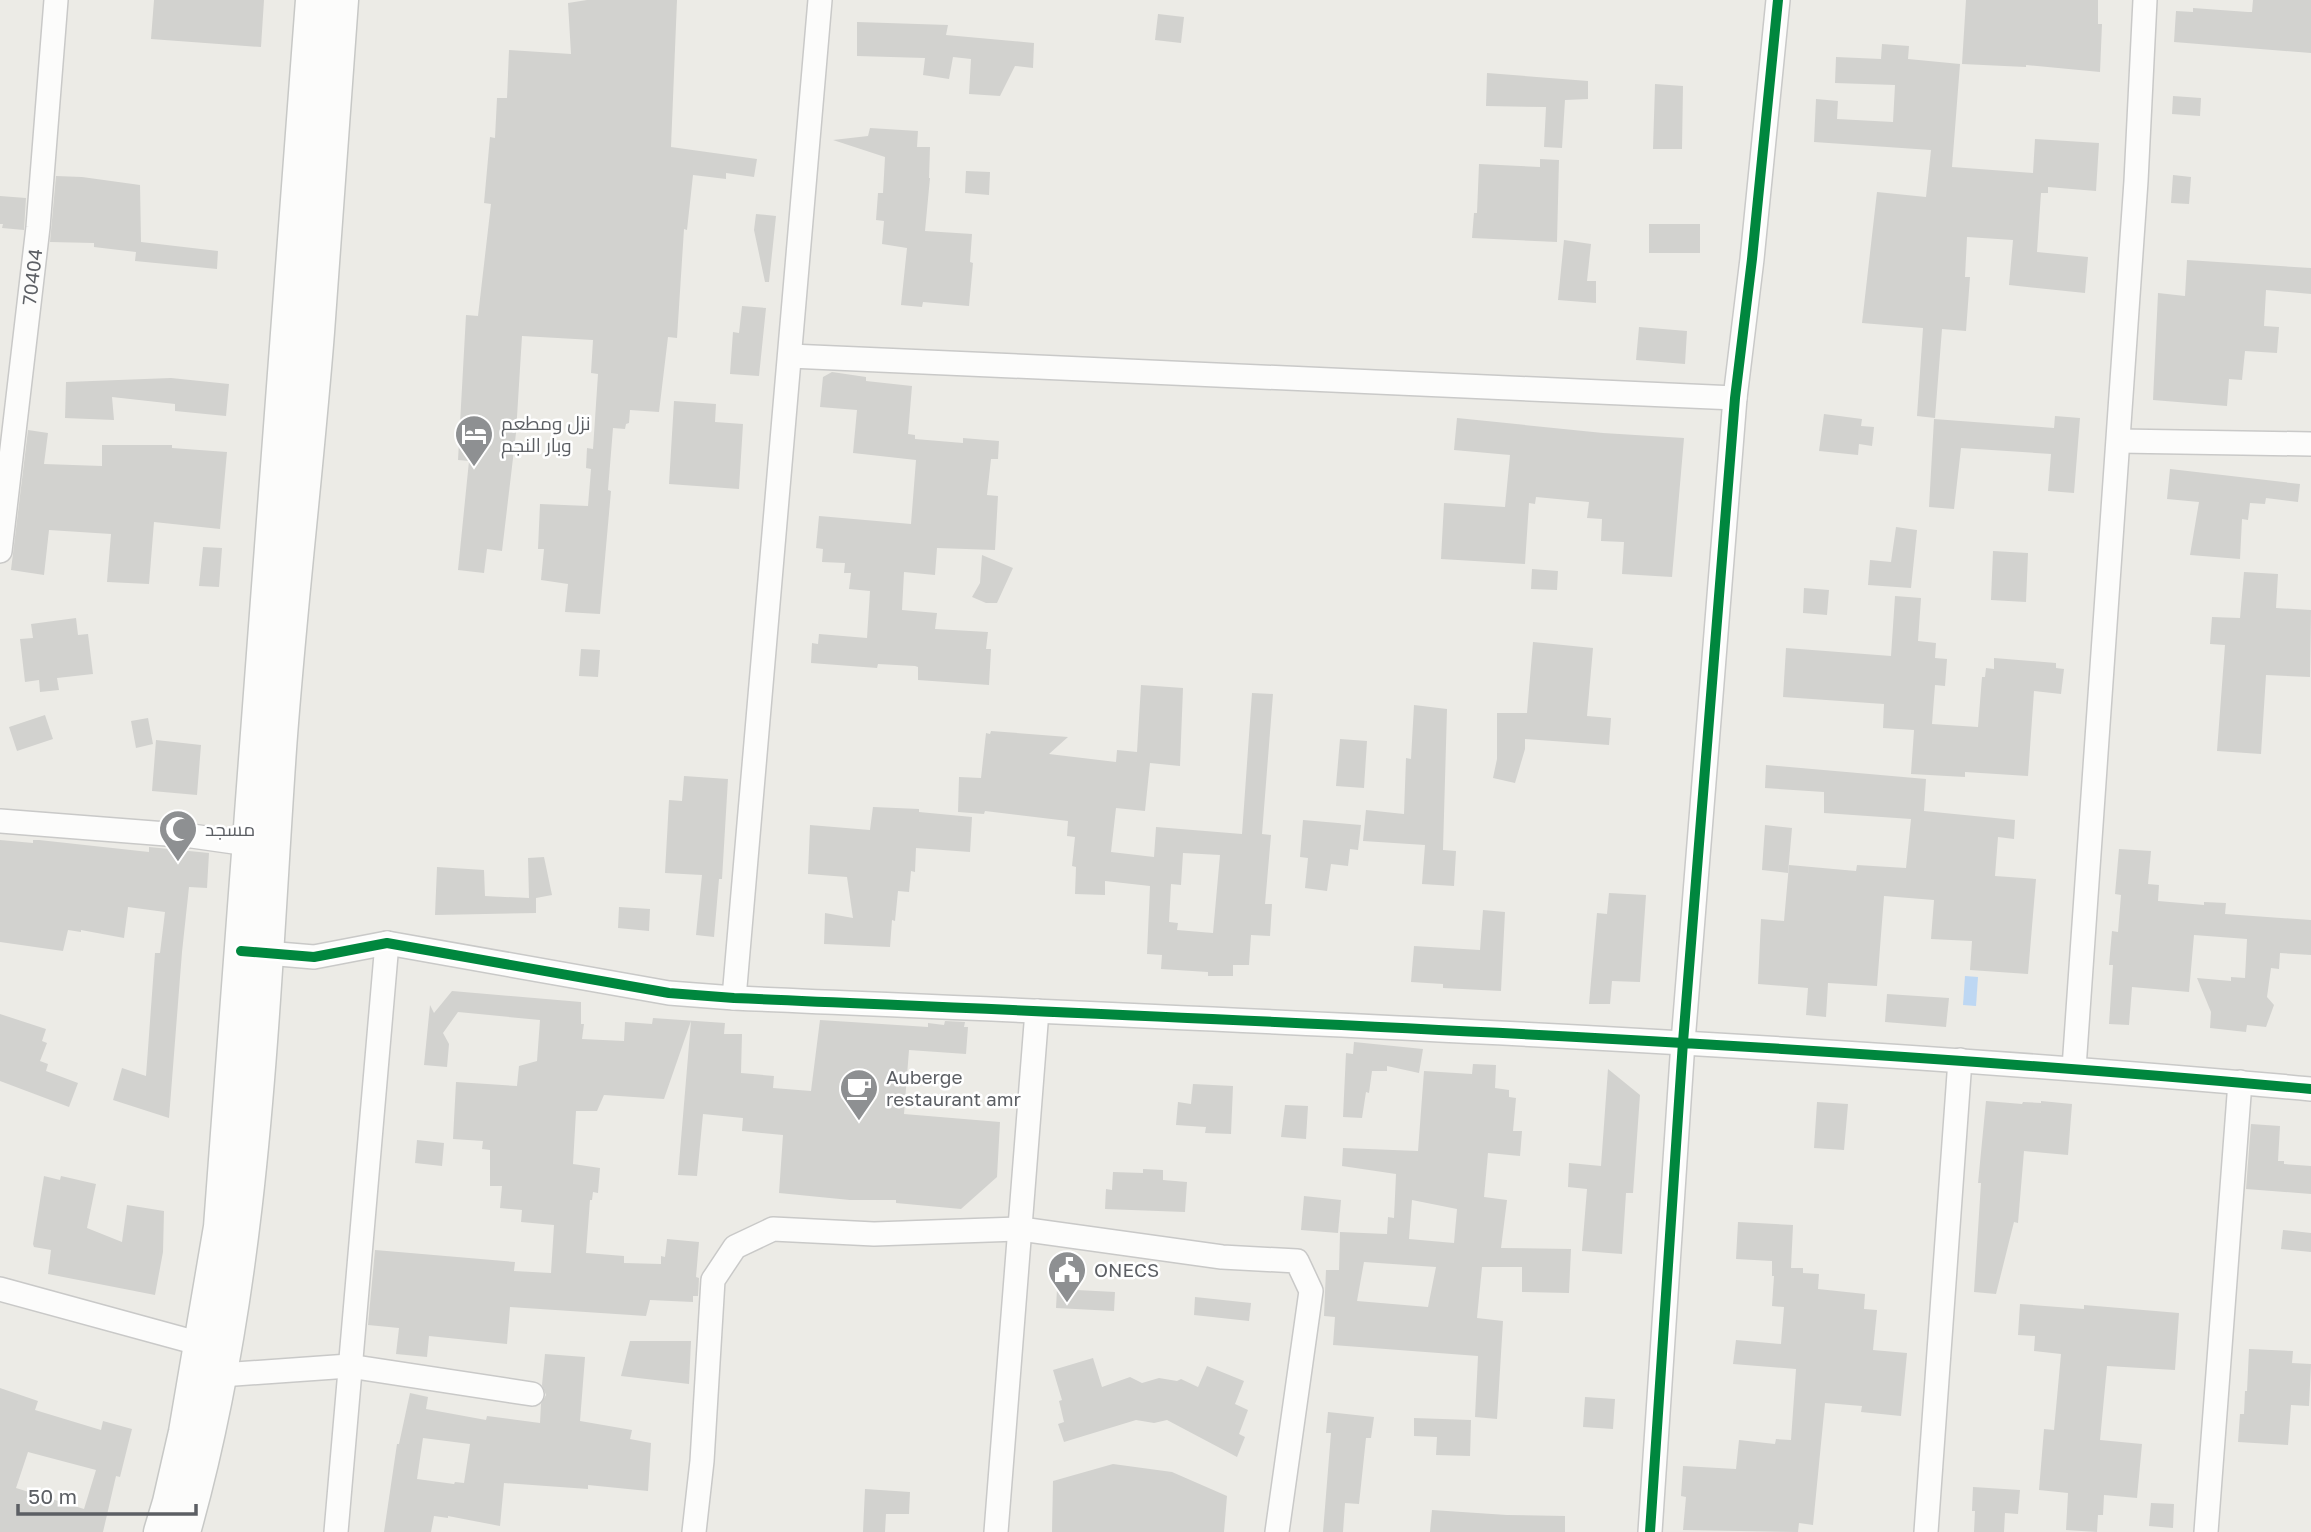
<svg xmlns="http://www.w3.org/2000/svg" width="2311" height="1532" viewBox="0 0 2311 1532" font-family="'Golos Text',Cairo,sans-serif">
  <rect width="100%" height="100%" fill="#ecebe6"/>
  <path fill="#bdd7f3" d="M1965,976L1978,977L1976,1006L1963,1005Z"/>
  <path fill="#d2d2cf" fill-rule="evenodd" d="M154,0H264L261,47L151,39Z
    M587,0H677L671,147L757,159L754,177L726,173V179L693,175L687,230L684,229L677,338L668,337L659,412L630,410L629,423L626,424L625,429L613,428L608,490L611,491L600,614L565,612L568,584L541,580L544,549H538L540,504L588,506L591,469L586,468L587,448L593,449L598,374L591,373L593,340L522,336L516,433L502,551L487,549L484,573L458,570L469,461L458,460L466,315L478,316L491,204L484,203L490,137L495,138L497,98H507L509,50L571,54L568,3Z
    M1966,0H2098V24H2102L2100,72L2026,65V67L1962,64Z
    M2253,0H2311V53L2174,42L2176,11L2193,12V8L2248,12H2252Z
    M1158,14L1184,17L1181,43L1155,40Z
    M857,22L948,25L946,35L1034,43L1033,68L1015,66L1000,96L969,94L971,59L953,57L949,79L923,75L925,58L857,56Z
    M1882,44L1909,46L1908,59L1960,64L1952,167L2033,173L2035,139L2099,143L2096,191L2048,187V193H2041L2037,252L2088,257L2085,293L2009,285L2013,240L1967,237L1965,277H1970L1966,331L1942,329L1935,418L1917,416L1923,328L1862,323L1877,192L1926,197L1931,150L1814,142L1816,99L1838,101L1837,119L1893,122L1895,85L1835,83L1836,57L1881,59Z
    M1487,73L1588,81V99L1565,100L1562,148L1544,147L1546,107L1486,106Z
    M1655,84L1683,86L1682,149H1653Z
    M2173,96L2201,98L2200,116L2172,114Z
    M870,128L918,131L917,147H930L929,178H930L925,231L972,234L970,262L973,263L969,306L923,302L922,307L901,305L907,248L882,244L884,221L876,220L878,193H883L885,157L833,140L868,136Z
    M1540,159L1559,160L1557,242L1472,238L1474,213H1477L1479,164L1540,167Z
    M966,171L990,172L989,195L965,193Z
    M2173,175L2191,177L2189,204L2171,203Z
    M56,176L82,177L140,185L141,242L218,251L217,269L135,261L136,252L94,247V243L50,242Z
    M0,196L26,198L24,230L2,228L3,224H0Z
    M756,214L776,216L769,282H765L754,230Z
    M1649,224H1700V253H1649Z
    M1564,240L1591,244L1587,281H1596V303L1558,300Z
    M2187,260L2311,268V294L2266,290L2264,326L2279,327L2277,353L2245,351L2242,380L2229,379L2227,406L2153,400L2158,293L2185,296Z
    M742,306L766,308L759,376L730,374L733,332L739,333Z
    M1639,327L1687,331L1685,364L1636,360Z
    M832,372L866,377V381L912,386L908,434L915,435V439L963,443V438L999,441L998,459H991L987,495L998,496L995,550L937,548L935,575L904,572L902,610L937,613L935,629L988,632L986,649H991L989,685L918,680V667L915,666L878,664L877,668L811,663L812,643L818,644L819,634L867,638L870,591L849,589L851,573H844L845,563L822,562L823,549L816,548L819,516L911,524L916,460L853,453L857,410L820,407L823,377Z
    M171,378L229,384L226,416L175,411V404L112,397L114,420L65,418L66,382Z
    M674,401L716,404L715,422L743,424L739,489L669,484Z
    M1824,414L1862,419L1861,426L1874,427L1872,446L1859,444L1858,455L1819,451Z
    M2055,416L2080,418L2074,493L2048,491L2051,454L1961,448L1954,509L1929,507L1934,419L2054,428Z
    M1457,418L1603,433L1684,438L1672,577L1622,574L1624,542L1601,541L1602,519L1587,518L1589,502L1536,497L1535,504L1529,503L1525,564L1441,559L1444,503L1505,507L1510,455L1454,450Z
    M28,430L48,433L44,464L102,466V445H172V448L227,452L220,529L154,522L149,584L107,582L111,534L49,530L44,575L11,570Z
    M2170,469L2300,484L2298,502L2266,498L2265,504L2250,503L2248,520L2242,519L2240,559L2190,555L2199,502L2167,499Z
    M1896,527L1917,530L1911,588L1868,585L1870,560L1891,562Z
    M203,547L222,548L219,587L199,586Z
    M1993,551L2028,553L2026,602L1991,600Z
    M982,555L1013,568L997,603H986L972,597L980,583Z
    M1532,569L1558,571L1557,590L1531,589Z
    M2244,572L2278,574L2276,608L2311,610L2310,677L2266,675L2261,754L2217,751L2225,645L2210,644L2212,617L2240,618Z
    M1804,588L1829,590L1827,615L1803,613Z
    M1895,596L1921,598L1918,641L1936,643L1935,658L1947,659L1945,686L1935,685L1932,724L1978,727L1982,677H1985L1986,668L1994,669V658L2056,663V668L2064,669L2061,694L2034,691L2028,776L1965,772V777L1911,774L1914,730L1883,728L1884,704L1783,697L1786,648L1891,656Z
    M76,618L78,635L88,634L93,674L57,678L59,690L40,692L39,680L25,682L20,639L33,638L31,624Z
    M1533,642L1593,648L1587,716L1611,718L1609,745L1525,739V749L1515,783L1493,778L1497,759V713H1527Z
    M581,649L600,650L598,677L579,676Z
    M1141,685L1183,688L1180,766L1150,763L1145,811L1116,808L1111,852L1154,857L1156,827L1242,834L1252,693L1273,694L1262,834L1271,835L1265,904H1272L1270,936L1251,935L1249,965H1233V976H1208V972L1161,969L1162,955L1147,954L1150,886L1105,881V895L1075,894L1076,867L1072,866L1075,837L1067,836L1068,821L985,811L984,814L958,812L959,777L981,778L986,733L990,734L991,731L1068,737L1049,754L1116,762L1117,750L1137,752ZM1183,853L1220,855L1213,933L1177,930L1178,923L1169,922L1171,884L1181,885Z
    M1414,705L1447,709L1443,850L1456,851L1454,886L1422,884L1425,845L1363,841L1366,810L1404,814L1406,758L1411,759Z
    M45,715L53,739L17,751L9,727Z
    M148,718L153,744L136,748L131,721Z
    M1340,739L1367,741L1364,788L1336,786Z
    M156,740L201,745L197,795L152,791Z
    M1766,765L1926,779L1924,811L2015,820L2014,839L1998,837L1995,876L2036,879L2028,974L1970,970L1972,941L1931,939L1934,900L1884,896L1877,986L1828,983L1826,1017L1806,1015L1808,988L1758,984L1761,919L1784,921L1789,865L1856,871L1857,865L1906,868L1911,819L1824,813V792L1765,788Z
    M684,776L728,779L722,879H719L714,937L696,935L702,875L665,873L669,800L682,801Z
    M873,807L919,809V812L972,817L970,852L916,848L915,872L911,871L909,892L898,891L895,921L892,920L890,947L824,944L825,913L853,918L847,877L808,874L810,825L870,830Z
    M1303,820L1361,825L1358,850L1350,849L1348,866L1331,864L1327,891L1305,888L1308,858L1300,857Z
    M1765,825L1792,828L1788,873L1762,870Z
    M0,840L33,843V840H39L149,852V847L209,853L207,888L189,887L182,952L169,1118L113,1100L122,1068L146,1076L155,953H160L165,912L128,907L124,938L81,930V932L68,930L63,951L0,942Z
    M2119,849L2151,851L2148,884L2159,885L2158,901L2204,905V902L2226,903L2225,914L2311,920V955L2280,953L2279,969L2271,968L2267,997L2274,1005L2266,1027L2247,1025L2246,1032L2210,1028L2211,1012L2197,978L2231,981V977L2245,978L2247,939L2194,935L2189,992L2132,987L2129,1025L2109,1024L2113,965H2109L2112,931L2118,932L2121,895L2115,894Z
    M544,857L552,895L536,898V913L435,915L437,867L484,870L485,896L529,898L528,858Z
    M1609,893L1646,895L1640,982L1612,981L1610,1004H1589L1597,913L1607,914Z
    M619,907L650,909L649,931L618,928Z
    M1483,910L1505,912L1501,991L1443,988V984L1411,982L1414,946L1480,950Z
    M452,991L581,1002V1024H584L582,1039L624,1041L625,1022L652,1024L653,1018L725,1023L724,1034H742L741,1073L774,1076L773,1088L811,1091L820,1020L928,1027V1023L944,1025L945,1021L965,1022L964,1027H968L966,1054L909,1050L904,1114L1000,1122L997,1177L961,1209L896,1203V1200H850L779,1193L783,1135L742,1131L743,1118L703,1114L697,1176L678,1175L691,1021L664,1099L604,1095L597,1111H576L573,1164L600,1168L598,1193L593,1192L592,1200H590L586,1253L624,1256V1263L661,1264V1256L665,1257L667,1239L699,1242L696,1277L699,1278L698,1296H693V1302L650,1300L646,1316L510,1307L507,1344L429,1336L427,1357L396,1354L399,1328L368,1325L375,1250L515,1262L514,1271L551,1273L554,1225L521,1222L522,1210L500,1208L502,1186H490V1150L482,1149L483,1141L453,1139L456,1082L517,1086L519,1066L537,1061L540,1020L458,1012L443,1033L449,1044L447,1067L424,1065L430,1005L434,1013Z
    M1887,994L1949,998L1946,1027L1885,1022Z
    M0,1014L46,1029L42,1041L47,1043L40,1061L48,1064L46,1071L78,1083L69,1107L0,1081Z
    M1354,1042L1423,1049L1419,1073L1387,1066V1071H1372L1369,1093L1366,1092L1362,1118L1343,1117L1346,1053L1353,1054Z
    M1473,1064L1496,1065L1495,1088L1509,1090V1097L1516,1098L1513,1131H1522L1520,1156L1488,1153L1484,1197L1507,1200L1501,1248L1571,1249L1569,1293L1522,1292V1267H1482L1477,1318L1503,1321L1497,1419L1475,1417L1478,1356L1333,1345L1335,1317L1324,1316L1326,1270H1339L1340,1232L1387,1234L1388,1217L1394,1218L1396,1174L1342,1166L1343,1148L1418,1151L1424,1071L1472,1074ZM1412,1200L1457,1209L1454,1243L1409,1239ZM1364,1262L1436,1267L1428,1307L1357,1301Z
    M1608,1069L1640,1095L1633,1193H1626L1622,1254L1582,1251L1587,1189L1568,1187L1569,1163L1601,1166Z
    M1193,1084L1233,1086L1231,1134L1205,1133L1206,1127L1176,1125L1178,1102L1191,1104Z
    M1986,1101L2022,1104L2023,1102L2041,1103V1101L2072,1104L2068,1155L2024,1151L2018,1223L2014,1222L1996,1294L1974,1292L1981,1183H1978Z
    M1817,1102L1848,1104L1844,1150L1814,1148Z
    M1285,1105L1308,1106L1306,1139L1281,1137Z
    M2251,1124L2280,1126L2278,1161H2284V1164L2311,1166V1194L2246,1189Z
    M417,1140L444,1143L442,1166L415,1163Z
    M1143,1169L1163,1170V1180L1187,1182L1185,1212L1105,1209L1106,1189L1112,1190L1113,1172L1143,1173Z
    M44,1176L60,1180L61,1176L96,1184L87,1228L122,1242L127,1205L164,1211L163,1252L155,1295L48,1274L51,1250L34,1247L33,1244Z
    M1304,1196L1341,1200L1338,1233L1301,1230Z
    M1738,1222L1793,1225L1791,1268H1803V1273L1819,1274L1818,1289L1865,1294L1864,1309L1877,1310L1873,1350L1907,1353L1901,1416L1861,1412L1862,1406L1825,1403L1813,1525L1799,1523L1798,1532L1683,1530L1686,1497L1681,1496L1683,1466L1736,1469L1739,1440L1775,1444L1776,1439L1791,1440L1796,1369L1733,1364L1736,1340L1781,1344L1784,1307L1772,1306L1774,1276H1772V1261L1736,1259Z
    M2283,1230L2311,1233V1252L2281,1249Z
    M1057,1289L1115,1292L1114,1311L1056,1308Z
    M1195,1297L1251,1303L1249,1321L1194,1315Z
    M2020,1304L2084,1309V1305L2179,1313L2175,1370L2107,1366L2100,1440L2142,1444L2137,1498L2104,1495L2103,1515H2098L2097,1532L2066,1530L2068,1493L2039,1490L2044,1429L2054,1430L2061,1354L2034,1351L2035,1336L2018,1335Z
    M630,1341H691L689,1384L621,1376Z
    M2249,1349L2293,1351L2292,1363L2311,1364L2309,1406L2291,1405L2288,1445L2238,1442L2240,1414H2244L2245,1391H2247Z
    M545,1354L585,1357L580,1421L632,1430L630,1439L651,1443L648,1491L588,1485V1489L504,1483L500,1526L448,1516V1518L434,1516L431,1532H384L397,1444H399L410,1393L428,1397L426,1409L486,1420L487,1416L540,1423L541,1404L546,1395L542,1385ZM423,1438L470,1444L464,1483L455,1482L454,1484L417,1479Z
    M1093,1358L1102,1387L1130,1377L1142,1383L1159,1378L1177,1381L1181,1379L1198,1387L1207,1366L1244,1381L1235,1404L1248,1410L1239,1434L1245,1437L1237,1457L1167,1420L1154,1423L1136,1420L1064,1442L1058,1424L1064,1422L1059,1401L1062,1400L1053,1370Z
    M0,1388L38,1401L35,1410L101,1430L103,1421L132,1429L120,1477L116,1476L103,1532H0ZM28,1452L96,1470L84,1509L16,1488Z
    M1585,1397L1615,1399L1613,1429L1583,1427Z
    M1328,1412L1374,1417L1371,1438H1366L1359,1504L1345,1503L1343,1532H1323L1331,1433H1326Z
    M1414,1418L1471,1420L1470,1456L1436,1455L1437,1437L1414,1436Z
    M1113,1464L1172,1472L1227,1496L1224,1532H1052L1053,1481Z
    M1973,1487L2020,1490L2018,1514L2005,1513L2004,1532H1974L1975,1511H1972Z
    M865,1489L910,1492L909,1514H886L885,1532H863Z
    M2151,1503L2174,1504L2173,1528L2149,1526Z
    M1432,1510L1507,1515L1565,1516V1532H1430Z"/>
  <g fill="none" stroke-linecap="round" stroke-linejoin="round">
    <defs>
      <g id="street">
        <path d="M790,356L1735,398"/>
        <path d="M2119,441L2311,444"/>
        <path id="s1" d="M0,551L38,227L56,0"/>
        <path d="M0,821L192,836L248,844"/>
        <path d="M254,952L314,957L387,943L669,993L734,998C1260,1021 1786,1041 2311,1089"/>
        <path d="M734,998L820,0"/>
        <path d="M2074,1068L2136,181L2145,0"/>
        <path d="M0,1289L201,1344"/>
        <path d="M221,1375L349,1366L532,1394"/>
        <path d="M336,1532L387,943"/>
        <path d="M694,1532L702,1461L713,1280L735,1247L773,1229L874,1234L1021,1229L1222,1257L1297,1261L1311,1291L1277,1532"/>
        <path d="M996,1532L1037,1011"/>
        <path d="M1650,1532L1683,1042L1735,398L1752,259L1778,0"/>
        <path d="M1926,1532L1960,1060"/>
        <path d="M2206,1532L2240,1082"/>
      </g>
      <path id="secondary" d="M160,1532L169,1502L185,1432L220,1227L312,0
        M184,1532C256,1278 262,1012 280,749C290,610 307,471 318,332C327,222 334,111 342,0"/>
    </defs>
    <use href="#street" stroke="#c9c9c8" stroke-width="26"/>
    <use href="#secondary" stroke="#c7c8c6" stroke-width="35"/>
    <use href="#street" stroke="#fcfcfb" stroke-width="23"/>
    <use href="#secondary" stroke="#fcfcfb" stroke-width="32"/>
    <defs>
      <path id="cycleway" d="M241,951L314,957L387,943L669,993L734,998C1260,1021 1786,1041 2311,1089
        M1650,1532L1683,1042L1735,398L1752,259L1778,0"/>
    </defs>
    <use href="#cycleway" stroke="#fff" stroke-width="15"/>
    <use href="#cycleway" stroke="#00873e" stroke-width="10"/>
  </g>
  <defs>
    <symbol id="hotel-pin" viewBox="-11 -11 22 30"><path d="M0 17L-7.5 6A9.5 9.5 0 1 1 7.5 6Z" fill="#8e9092" stroke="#fff"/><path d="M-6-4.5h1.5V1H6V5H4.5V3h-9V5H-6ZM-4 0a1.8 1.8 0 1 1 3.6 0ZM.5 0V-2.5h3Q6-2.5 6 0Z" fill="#fff"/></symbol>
    <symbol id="mosque-pin" viewBox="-11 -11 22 30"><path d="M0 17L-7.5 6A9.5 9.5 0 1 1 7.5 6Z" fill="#8e9092" stroke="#fff"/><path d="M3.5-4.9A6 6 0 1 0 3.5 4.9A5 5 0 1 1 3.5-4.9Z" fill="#fff"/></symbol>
    <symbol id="cafe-pin" viewBox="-11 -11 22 30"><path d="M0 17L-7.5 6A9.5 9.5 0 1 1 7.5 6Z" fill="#8e9092" stroke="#fff"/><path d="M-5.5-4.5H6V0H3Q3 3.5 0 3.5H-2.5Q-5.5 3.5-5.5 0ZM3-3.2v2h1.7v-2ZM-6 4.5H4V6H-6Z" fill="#fff"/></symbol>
    <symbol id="civic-pin" viewBox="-11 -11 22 30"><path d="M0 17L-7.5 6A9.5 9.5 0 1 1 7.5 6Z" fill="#8e9092" stroke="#fff"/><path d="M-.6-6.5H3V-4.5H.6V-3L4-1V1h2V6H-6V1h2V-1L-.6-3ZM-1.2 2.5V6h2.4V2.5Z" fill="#fff"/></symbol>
  </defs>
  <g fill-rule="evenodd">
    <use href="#hotel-pin" x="452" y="412" width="44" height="60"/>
    <use href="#mosque-pin" x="156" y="807" width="44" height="60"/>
    <use href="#cafe-pin" x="837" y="1066" width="44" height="60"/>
    <use href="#civic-pin" x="1045" y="1248" width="44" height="60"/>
  </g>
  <g text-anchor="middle" stroke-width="5" stroke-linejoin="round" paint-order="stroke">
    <g font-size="19" fill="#5c5f64" stroke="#fff">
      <text dy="7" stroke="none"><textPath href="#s1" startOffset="276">70404</textPath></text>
    </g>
    <g font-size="19" fill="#5c5f64" stroke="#fff" text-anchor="start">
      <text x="501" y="430">نزل ومطعم<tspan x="501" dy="22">وبار النجم</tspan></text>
      <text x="205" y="836">مسجد</text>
      <text x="886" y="1084">Auberge<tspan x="886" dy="22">restaurant amr</tspan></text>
      <text x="1094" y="1277">ONECS</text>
    </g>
  </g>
  <path d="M18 1504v10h178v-10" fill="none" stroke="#5c5f64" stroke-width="3.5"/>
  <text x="28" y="1504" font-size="21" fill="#5c5f64" stroke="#ffffff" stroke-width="5" paint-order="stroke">50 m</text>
</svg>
